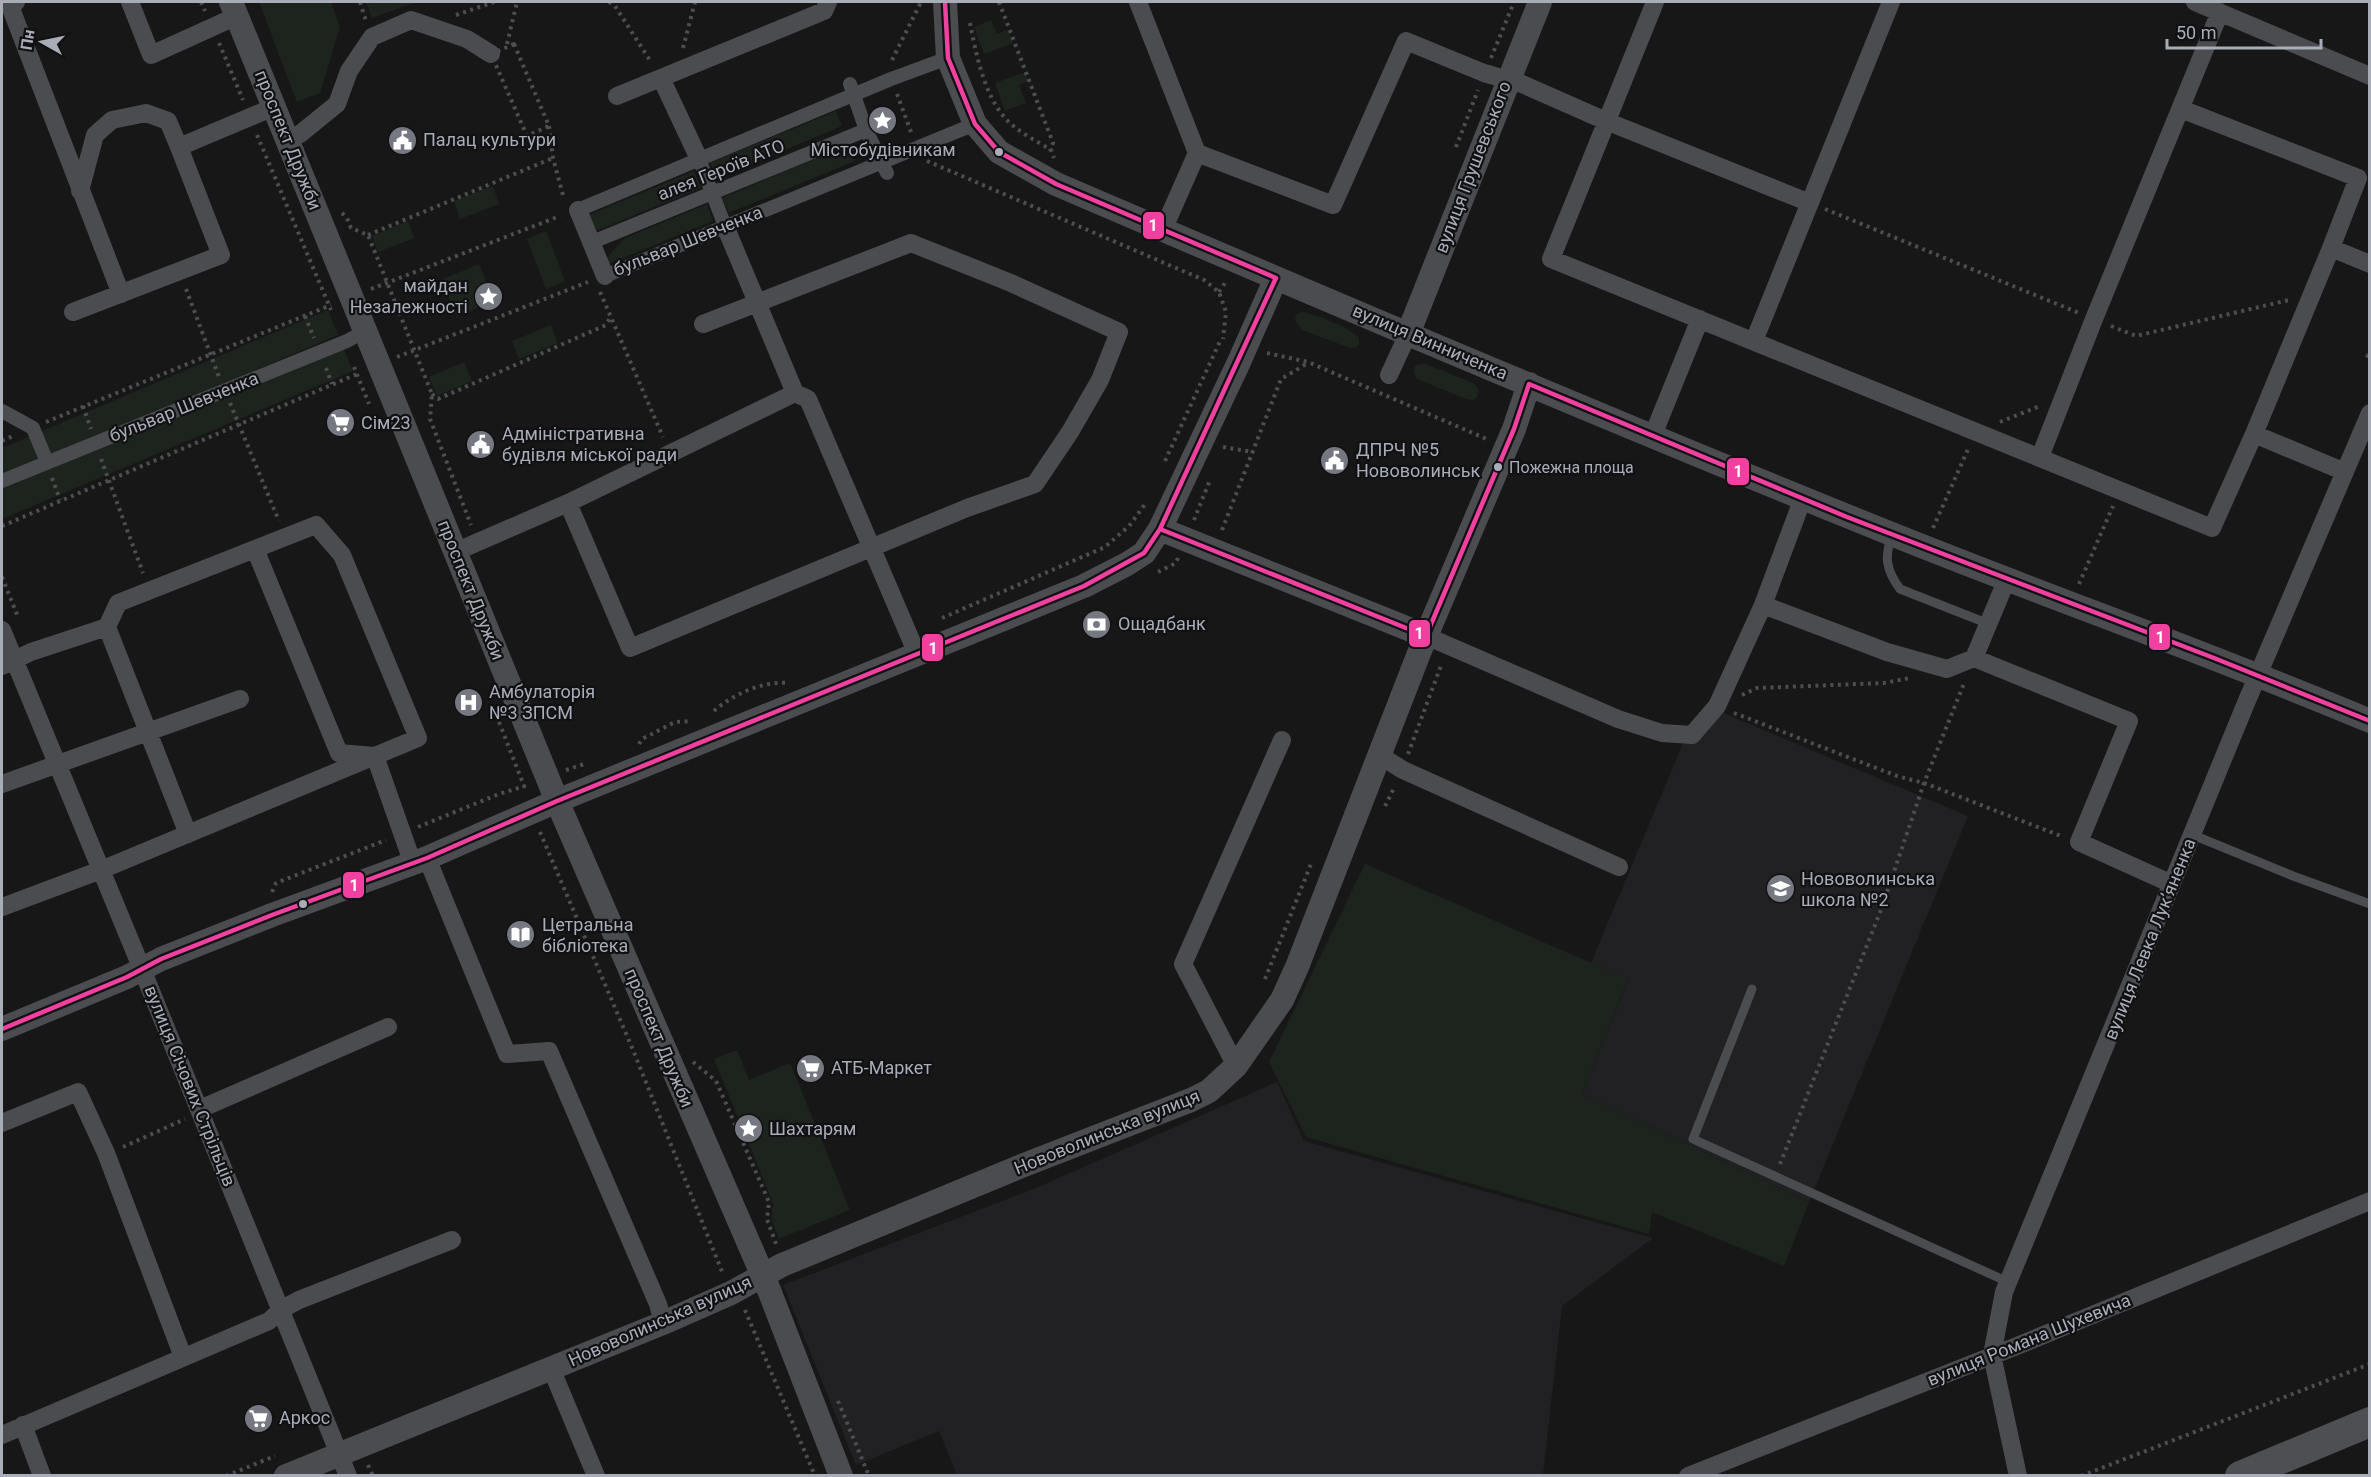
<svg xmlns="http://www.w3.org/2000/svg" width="2371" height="1477" viewBox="0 0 2371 1477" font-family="Roboto,sans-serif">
  <rect width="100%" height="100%" fill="#171717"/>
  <path fill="#212123" d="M1721,712L1968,816L1809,1202L1582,1094L1628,980L1591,963L1686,736Z
    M1277,1082L1304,1141L1653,1238L1562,1306L1543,1475H957L939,1431L856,1465L783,1285L1036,1188Z"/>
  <path fill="#1d241e" d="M259,2H331L340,27L320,93L297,102Z
    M366,2H416L372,18Z
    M991,20L997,34L1008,30L1013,43L984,54L974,27Z
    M1025,72L1028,81L1019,85L1026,103L1005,111L995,83Z
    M836,111L842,126L716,179L710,163Z
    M848,145L855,161L729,213L722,198Z
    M694,171L701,188L593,232L586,216Z
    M493,186L499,204L460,219L454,201Z
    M707,204L713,221L606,265L604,261L625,238Z
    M408,221L414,238L378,252L372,236Z
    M546,231L565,281L546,289L527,239Z
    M479,264L494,301L457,317L441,280Z
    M328,310L338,335L2,478V448Z
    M1301,312C1312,312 1353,329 1359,338V345L1354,348L1347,347L1302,330L1295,321L1296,315Z
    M551,325L558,343L519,359L512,341Z
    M342,345L353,371L2,519V489Z
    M464,362L472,381L437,396L429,377Z
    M1424,363L1473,383L1479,390L1477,397L1473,400L1466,399L1417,379L1414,372L1415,366Z
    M1365,864L1628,979L1582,1094L1809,1202L1784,1266L1652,1212L1649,1234L1306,1137L1269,1062Z
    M737,1050L749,1080L790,1063L850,1210L779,1239L771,1219L773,1203L714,1059Z"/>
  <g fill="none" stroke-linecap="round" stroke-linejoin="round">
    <path stroke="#4d4e52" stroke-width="4" stroke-dasharray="3 4.5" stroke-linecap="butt" d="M201,2L205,11
      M360,2L366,21
      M609,2L615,6L651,62
      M999,2L1053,143L1050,151
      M456,15L494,2
      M970,23C976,54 984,94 1005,118C1016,131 1037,141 1051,150L1054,158
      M219,43L243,100
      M507,44L517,2
      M514,44L549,126L527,136L491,54Z
      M683,48L695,2
      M1491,58L1514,2
      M892,60L921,2
      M897,94L911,132
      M549,126L553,158L564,199
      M257,135L331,310
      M1456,147L1478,90
      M927,161L1204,280L1219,292L1226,312L1223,339
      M1825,209L2079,313
      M342,213L347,218L351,228L368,235L432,394L430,419L471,525
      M368,235L553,158
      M186,289L219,377
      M371,289L560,216
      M600,292L663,437
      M1219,292L1227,280
      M305,316L314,338
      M2111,326L2136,336L2289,300
      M1267,353L1308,362L1489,440
      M2366,355L2370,357
      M397,357L588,282
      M354,367L369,404
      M326,368L332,384
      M432,394L438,399L606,325L610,318
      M230,403L279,521
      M83,406L91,429
      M46,422L331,305
      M2000,422L2040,406
      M2,441L15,435
      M1223,447L1253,452
      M101,459L143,573
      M1165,461L1221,339
      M52,478L60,500
      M1194,520L1210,480
      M2,526L357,374
      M1933,528L1969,447
      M1222,530L1281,379L1308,363
      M1158,572L1176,563L1178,558
      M2,577L18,617
      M2079,584L2113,506
      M942,618L1105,547L1129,526L1146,503
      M1742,695L1757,688L1884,683L1910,678
      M714,711C733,694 763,681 788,683
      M1734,713L1897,776L1924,783L2061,836
      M499,722L526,791
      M639,744L642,739L675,722L691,721
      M1408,754L1442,663
      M566,770L587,763
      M1385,806L1395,786
      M418,827L499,794L525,786
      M540,832L633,1050L723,1274
      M272,892L276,883L386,840
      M1265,979L1311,864
      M693,1062L716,1081L769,1202L767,1219L776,1244
      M123,1147L185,1119
      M1780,1164L1881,910L1924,783L1965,681
      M745,1310L815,1476
      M838,1401L869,1476
      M368,1465L373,1476
      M226,1476L275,1456
      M2081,1476L2370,1364"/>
    <path stroke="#4b4c50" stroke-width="9" d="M1892,535C1884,557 1886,570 1900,589L1989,624
      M2193,835L2293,876L2370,904
      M1752,989L1693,1139L2008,1282"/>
    <path stroke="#4b4c50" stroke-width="14" d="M850,84L866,130L887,173
      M699,159L725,226
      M578,210L891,79L948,58
      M590,243L866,130
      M605,276L975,124
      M2,411L33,428L47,462
      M2,481L347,341L365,331"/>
    <path stroke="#4b4c50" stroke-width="18" d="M16,2L10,6L121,294
      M130,2L151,55L237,16
      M1138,2L1197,153L1163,230
      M1655,2L1551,259L2212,528L2254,434L2345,472
      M2195,2L2370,76
      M661,78L699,159
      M617,96L824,11L828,2
      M2181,109L2358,178L2331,248L2370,264
      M288,140L300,134L337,104L349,71L372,37L411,20L467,39L491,54
      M1197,153L1333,205L1406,41L1484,73L1522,84L1606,121L1810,203
      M80,191L95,135L112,120L146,113L168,121L179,147L274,107
      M578,210L605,276
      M725,226L795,393
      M73,312L221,255L179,147
      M1754,341L1891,2
      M1389,375L1408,334
      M2254,434L2331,248
      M1653,435L1700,319
      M2040,457L2094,319L2220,12
      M568,503L630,648L967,508L1035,484L1070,432L1100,380L1119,332L1011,283L911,243L703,324
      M255,549L339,753L375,756L413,864
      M455,552L568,503L795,393L808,399L917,654
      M1763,605L1887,652L1947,669L1974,658L2129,721L2079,842L2172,884
      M107,627L188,834
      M2,630L144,974L348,1476
      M1426,636L1618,719L1662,733L1692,735L1717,706L1763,605L1803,498
      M1974,658L2007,579
      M2,666L31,652L107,627L118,603L316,525L342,555L418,738L101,870L2,907
      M1379,755L1403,770L1619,867
      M2,784L240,699
      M427,858L507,1054L549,1051L658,1304L663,1323
      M1236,1066L1183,964L1282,740
      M200,1109L388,1027
      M2,1123L78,1092L106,1153L183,1357
      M551,1368L596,1476
      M23,1425L42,1476
      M2,1435L269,1321L282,1309L299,1300L452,1240
      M1688,1476L2012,1348L2370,1201
      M2018,1476L1992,1355L2004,1292L2246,703L2370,413"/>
    <path stroke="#4b4c50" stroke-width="24" d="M231,2L557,801L769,1290L841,1476
      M945,2L948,58L975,124L999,152L1056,184C1338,305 1620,425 1904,539C2059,601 2216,656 2370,721
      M1408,334L1540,2
      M1160,529L1426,636
      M2,1029L127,977L161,959L272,915L427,858L557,801L1084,586L1127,564L1144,553L1160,529L1239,362L1276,278
      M286,1476L663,1323L731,1293L782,1265L1019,1167L1191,1100L1209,1091L1236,1066L1282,1000L1297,967L1421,648L1514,429L1529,384"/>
    <path stroke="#4d4f52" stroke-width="30" d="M2240,1476L2370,1422"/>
    <defs>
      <path id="bus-1" d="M1529,384L1847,517L2214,658L2370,721
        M1160,529L1426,636L1514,429L1529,384
        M2,1029L127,977L161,959L272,915L427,858L557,801L1084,586L1144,553L1160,529L1276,278L1056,184L999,152L975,124L948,58L945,2"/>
    </defs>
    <use href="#bus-1" stroke="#111113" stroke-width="9"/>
    <use href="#bus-1" stroke="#f240a1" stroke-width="4.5"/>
  </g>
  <defs>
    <symbol id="sight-disc" viewBox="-11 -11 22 22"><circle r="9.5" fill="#757880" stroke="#111113"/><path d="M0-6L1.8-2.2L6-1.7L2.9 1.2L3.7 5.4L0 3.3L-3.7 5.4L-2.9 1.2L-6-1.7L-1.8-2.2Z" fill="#fff"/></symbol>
    <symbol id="civic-disc" viewBox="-11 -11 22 22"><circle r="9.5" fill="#757880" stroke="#111113"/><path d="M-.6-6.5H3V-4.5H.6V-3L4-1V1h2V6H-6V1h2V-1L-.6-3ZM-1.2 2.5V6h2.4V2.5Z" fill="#fff"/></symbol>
    <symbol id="supermarket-disc" viewBox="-11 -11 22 22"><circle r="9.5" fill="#757880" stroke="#111113"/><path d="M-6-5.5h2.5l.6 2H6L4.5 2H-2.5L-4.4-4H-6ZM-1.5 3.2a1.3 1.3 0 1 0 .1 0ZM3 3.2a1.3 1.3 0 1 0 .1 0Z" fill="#fff"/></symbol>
    <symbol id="bank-disc" viewBox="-11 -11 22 22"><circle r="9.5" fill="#757880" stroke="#111113"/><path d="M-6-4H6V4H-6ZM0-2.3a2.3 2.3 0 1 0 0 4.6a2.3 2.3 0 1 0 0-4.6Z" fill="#fff"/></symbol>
    <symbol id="hospital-disc" viewBox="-11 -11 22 22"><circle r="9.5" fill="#757880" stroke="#111113"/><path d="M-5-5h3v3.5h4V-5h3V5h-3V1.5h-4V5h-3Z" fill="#fff"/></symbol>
    <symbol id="school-disc" viewBox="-11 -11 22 22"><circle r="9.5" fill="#757880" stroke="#111113"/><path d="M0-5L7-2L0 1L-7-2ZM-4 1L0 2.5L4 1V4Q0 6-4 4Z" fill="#fff"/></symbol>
    <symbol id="library-disc" viewBox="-11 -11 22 22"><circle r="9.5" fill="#757880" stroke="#111113"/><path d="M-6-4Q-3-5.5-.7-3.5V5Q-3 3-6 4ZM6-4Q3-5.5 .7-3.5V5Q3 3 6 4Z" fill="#fff"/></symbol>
  </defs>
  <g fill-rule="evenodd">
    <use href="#sight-disc" x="866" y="104" width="33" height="33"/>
    <use href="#civic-disc" x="386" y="124" width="33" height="33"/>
    <use href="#sight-disc" x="472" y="280" width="33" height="33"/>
    <use href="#supermarket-disc" x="324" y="406" width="33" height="33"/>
    <use href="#civic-disc" x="464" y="428" width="33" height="33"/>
    <use href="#civic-disc" x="1318" y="444" width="33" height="33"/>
    <use href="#bank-disc" x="1080" y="608" width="33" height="33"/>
    <use href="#hospital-disc" x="452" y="686" width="33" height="33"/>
    <use href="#school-disc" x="1764" y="872" width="33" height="33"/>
    <use href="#library-disc" x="504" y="918" width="33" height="33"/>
    <use href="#supermarket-disc" x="794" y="1052" width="33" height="33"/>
    <use href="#sight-disc" x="732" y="1112" width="33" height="33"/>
    <use href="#supermarket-disc" x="242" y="1402" width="33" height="33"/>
  </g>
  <g fill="#a8adb8" stroke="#111113" stroke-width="2">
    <circle cx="999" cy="152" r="5"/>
    <circle cx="1498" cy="467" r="5"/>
    <circle cx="303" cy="904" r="5"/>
  </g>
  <g text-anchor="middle" stroke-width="4.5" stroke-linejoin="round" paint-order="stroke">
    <g font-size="16" fill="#a8adb8" stroke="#111113" text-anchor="start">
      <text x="1509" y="473">Пожежна площа</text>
    </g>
    <g font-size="18" fill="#a8adb8" stroke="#111113">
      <text transform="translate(288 140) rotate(68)" y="6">проспект Дружби</text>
      <text transform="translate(1473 167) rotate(-69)" y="6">вулиця Грушевського</text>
      <text transform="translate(721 170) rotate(-22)" y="6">алея Героїв АТО</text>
      <text transform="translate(688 241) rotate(-22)" y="6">бульвар Шевченка</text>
      <text transform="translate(1430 342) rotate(23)" y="6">вулиця Винниченка</text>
      <text transform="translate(184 407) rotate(-22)" y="6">бульвар Шевченка</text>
      <text transform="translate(471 590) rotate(68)" y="6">проспект Дружби</text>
      <text transform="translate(2150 939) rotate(-68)" y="6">вулиця Левка Лукʼяненка</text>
      <text transform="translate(659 1038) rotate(67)" y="6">проспект Дружби</text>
      <text transform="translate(190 1086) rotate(68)" y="6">вулиця Січових Стрільців</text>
      <text transform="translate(1107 1132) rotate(-22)" y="6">Нововолинська вулиця</text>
      <text transform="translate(660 1321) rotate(-24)" y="6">Нововолинська вулиця</text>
      <text transform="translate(2029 1340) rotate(-22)" y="6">вулиця Романа Шухевича</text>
    </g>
    <g font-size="18" fill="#a8adb8" stroke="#111113" text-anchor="start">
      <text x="423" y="146">Палац культури</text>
      <text x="883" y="156" text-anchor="middle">Містобудівникам</text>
      <text x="468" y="292" text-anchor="end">майдан<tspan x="468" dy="21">Незалежності</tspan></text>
      <text x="361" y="429">Сім23</text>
      <text x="502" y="440">Адміністративна<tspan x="502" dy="21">будівля міської ради</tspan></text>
      <text x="1356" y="456">ДПРЧ №5<tspan x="1356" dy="21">Нововолинськ</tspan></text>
      <text x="1118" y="630">Ощадбанк</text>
      <text x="489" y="698">Амбулаторія<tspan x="489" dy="21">№3 ЗПСМ</tspan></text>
      <text x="1801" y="885">Нововолинська<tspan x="1801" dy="21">школа №2</tspan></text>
      <text x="542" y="931">Цетральна<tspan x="542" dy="21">бібліотека</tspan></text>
      <text x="831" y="1074">АТБ-Маркет</text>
      <text x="769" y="1135">Шахтарям</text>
      <text x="279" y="1424">Аркос</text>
    </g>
  </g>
  <g stroke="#111113" stroke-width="2">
    <rect x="1142" y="211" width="23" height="29" rx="6" fill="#f240a1"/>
    <rect x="1726" y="457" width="24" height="29" rx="6" fill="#f240a1"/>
    <rect x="1408" y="619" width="23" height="29" rx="6" fill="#f240a1"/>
    <rect x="2148" y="623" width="23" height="28" rx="6" fill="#f240a1"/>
    <rect x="921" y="633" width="23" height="29" rx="6" fill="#f240a1"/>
    <rect x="342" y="871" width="23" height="28" rx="6" fill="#f240a1"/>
  </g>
  <g font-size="16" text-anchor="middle" font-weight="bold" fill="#fff">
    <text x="1153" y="231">1</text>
    <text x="1738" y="477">1</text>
    <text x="1419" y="639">1</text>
    <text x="2160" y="643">1</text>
    <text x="933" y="654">1</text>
    <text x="354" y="891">1</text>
  </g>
  <rect width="2371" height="1477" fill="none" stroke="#a8adb8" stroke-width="6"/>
  <g transform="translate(42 42) rotate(279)" stroke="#111113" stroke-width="4.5" paint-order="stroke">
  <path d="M0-4.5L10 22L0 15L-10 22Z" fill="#a8adb8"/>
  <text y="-9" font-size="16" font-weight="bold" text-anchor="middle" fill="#a8adb8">Пн</text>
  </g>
  <path d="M2167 39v9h154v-9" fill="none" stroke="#a8adb8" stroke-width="3"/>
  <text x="2176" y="39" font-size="18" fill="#a8adb8" stroke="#111113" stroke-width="4.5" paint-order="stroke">50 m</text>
</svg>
